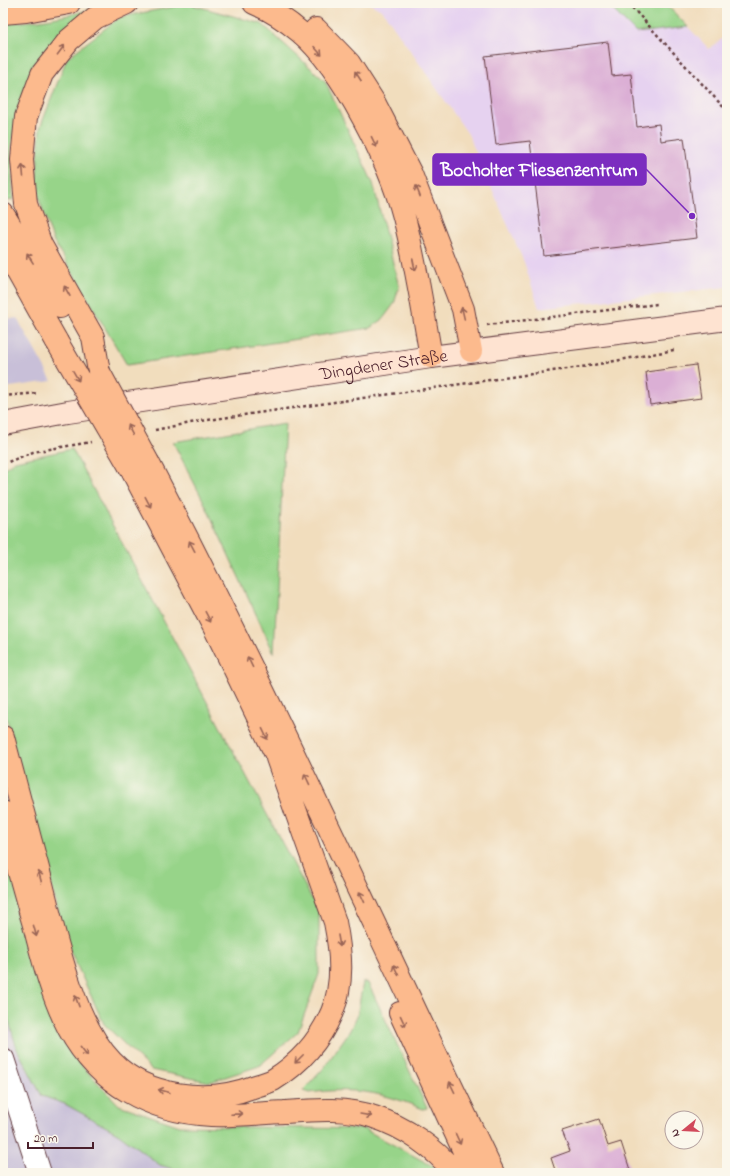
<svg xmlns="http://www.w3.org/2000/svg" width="730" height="1176" viewBox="0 0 730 1176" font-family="'Indie Flower',sans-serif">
  <rect width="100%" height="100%" fill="#fbf7ec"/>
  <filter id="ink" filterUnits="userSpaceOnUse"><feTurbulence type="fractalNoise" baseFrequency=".025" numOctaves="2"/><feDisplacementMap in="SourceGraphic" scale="8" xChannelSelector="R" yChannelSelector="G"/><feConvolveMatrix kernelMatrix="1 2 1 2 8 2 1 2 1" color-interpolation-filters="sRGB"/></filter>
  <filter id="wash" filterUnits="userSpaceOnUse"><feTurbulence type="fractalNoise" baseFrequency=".012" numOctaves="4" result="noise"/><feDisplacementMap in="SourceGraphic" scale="16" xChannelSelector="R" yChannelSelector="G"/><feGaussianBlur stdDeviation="0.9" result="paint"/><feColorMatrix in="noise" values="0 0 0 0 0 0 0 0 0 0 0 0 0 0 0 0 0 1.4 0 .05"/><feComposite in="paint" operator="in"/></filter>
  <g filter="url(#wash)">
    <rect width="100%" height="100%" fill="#f1ddbd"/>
    <path fill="#e6d2f0" d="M369,3H606L636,33L688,27L709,49L727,35V287L539,308L524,262L468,134L383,11Z"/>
    <path fill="#c8bfd8" d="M3,310L10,319L17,318L52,381L3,388Z
      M3,1001L17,1049L42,1096L65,1104L120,1134L160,1165L186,1173H3Z"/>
    <path fill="#97d489" stroke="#707a5a" d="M606,3H665L688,27L636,33Z
      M189,4L262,24L325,81L373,183L399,287L394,304L382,320L370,328L127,365L53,240L36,190L40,128L67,58L120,17Z
      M96,8L18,108L11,151L13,199L5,202L3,199V23C35,22 65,17 96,8Z
      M285,423L274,653L204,502L173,442Z
      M72,449L319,912V974L298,1032L259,1066L210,1082L151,1070L104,1024L67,944L3,705V469L15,461Z
      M3,841L82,1066L119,1105L180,1126L364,1129L438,1169L441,1173H186L160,1165L119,1134L65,1104L42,1096L17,1049L3,1001Z
      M363,982L368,983L370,987L427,1108L423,1109C382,1092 353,1087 309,1093L303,1091L323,1069L349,1032L357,1016Z"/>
    <g id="blocks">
      <path fill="#dbafd5" d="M608,42L612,76L631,74L637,127L659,124L661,141L684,138L697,238L544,256L530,141L496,145L485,56Z
        M696,365L701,398L650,405L646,372Z
        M599,1119L608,1146L621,1142L631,1173H556L551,1158L570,1151L562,1131Z"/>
    </g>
  </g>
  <g filter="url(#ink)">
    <use href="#blocks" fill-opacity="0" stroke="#633c41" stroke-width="1"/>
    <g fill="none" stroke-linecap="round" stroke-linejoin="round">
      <defs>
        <path id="minor" d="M3,1059L40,1173"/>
        <g id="secondary">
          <path id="s1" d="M3,424L68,412L431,357L727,319"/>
        </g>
        <path id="trunk" d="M254,3C270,10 286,20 300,32C343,68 390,163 404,217C416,263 423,311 431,357
          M3,13L26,11L69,3
          M316,29L349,63L374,102L411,174L463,309L471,351
          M3,214L60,307
          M3,246L57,342
          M99,372L93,337L41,245L26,204L22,160L26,117L42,74L69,40L95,18L127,3
          M149,464C271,697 379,937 493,1173
          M130,467L216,631L284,771
          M3,737C15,783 28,830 40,876C54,931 72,1021 112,1062C147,1098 208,1104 253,1087C259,1085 267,1083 273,1080C299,1064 320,1040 332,1012C344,983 341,952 335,922L277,758
          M3,812C13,850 23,888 34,925C43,960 52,997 69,1029C99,1084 150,1112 211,1115C235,1116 260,1113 284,1112C313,1110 346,1107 374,1117C405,1127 435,1148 455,1173
          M400,1013L474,1173"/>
      </defs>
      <use href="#minor" stroke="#633c41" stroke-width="24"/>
      <use href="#secondary" stroke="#633c41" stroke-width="24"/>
      <use href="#trunk" stroke="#633c41" stroke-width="24"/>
      <path stroke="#633c41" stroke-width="2.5" stroke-dasharray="3 3" stroke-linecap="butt" d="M628,3L727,111
        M487,325L657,304
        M3,396L38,393
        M155,430L201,421L588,366L674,350
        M3,464L33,452L91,442"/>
      <use href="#minor" stroke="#fff" stroke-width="22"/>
      <use href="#secondary" stroke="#fee3d1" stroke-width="22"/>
      <use href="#trunk" stroke="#fcba8d" stroke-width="22"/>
      <defs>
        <path id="trunk-bridge" d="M57,342L130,467
          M99,372L149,464"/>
      </defs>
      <use href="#trunk-bridge" stroke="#633c41" stroke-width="24" stroke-linecap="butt"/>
      <use href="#trunk-bridge" stroke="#fcba8d" stroke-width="22"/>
    </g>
    <defs><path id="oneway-shaft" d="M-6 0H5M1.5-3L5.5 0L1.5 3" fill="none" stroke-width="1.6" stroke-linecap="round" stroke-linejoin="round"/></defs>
    <g stroke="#9a6557">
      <use href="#oneway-shaft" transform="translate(61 50) rotate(-53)"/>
      <use href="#oneway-shaft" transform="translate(318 51) rotate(48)"/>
      <use href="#oneway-shaft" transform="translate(358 76) rotate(-123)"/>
      <use href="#oneway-shaft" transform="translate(374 142) rotate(64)"/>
      <use href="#oneway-shaft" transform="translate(23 171) rotate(-95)"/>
      <use href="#oneway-shaft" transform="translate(418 191) rotate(-111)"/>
      <use href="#oneway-shaft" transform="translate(30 258) rotate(-122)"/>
      <use href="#oneway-shaft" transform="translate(414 265) rotate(78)"/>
      <use href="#oneway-shaft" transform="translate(67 291) rotate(-119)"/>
      <use href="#oneway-shaft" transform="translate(463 313) rotate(-103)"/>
      <use href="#oneway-shaft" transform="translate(76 376) rotate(60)"/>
      <use href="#oneway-shaft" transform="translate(131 430) rotate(-118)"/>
      <use href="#oneway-shaft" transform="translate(148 502) rotate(62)"/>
      <use href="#oneway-shaft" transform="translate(192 546) rotate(-118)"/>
      <use href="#oneway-shaft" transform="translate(208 617) rotate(62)"/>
      <use href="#oneway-shaft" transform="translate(250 662) rotate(-116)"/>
      <use href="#oneway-shaft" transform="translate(265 734) rotate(64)"/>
      <use href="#oneway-shaft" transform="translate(307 779) rotate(-115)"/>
      <use href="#oneway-shaft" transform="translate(40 877) rotate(-105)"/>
      <use href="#oneway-shaft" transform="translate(362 897) rotate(-115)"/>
      <use href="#oneway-shaft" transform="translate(35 931) rotate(75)"/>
      <use href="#oneway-shaft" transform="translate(339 941) rotate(80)"/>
      <use href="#oneway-shaft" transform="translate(396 970) rotate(-115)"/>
      <use href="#oneway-shaft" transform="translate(77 1001) rotate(-110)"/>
      <use href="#oneway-shaft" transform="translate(403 1021) rotate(65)"/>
      <use href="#oneway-shaft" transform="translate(84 1051) rotate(52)"/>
      <use href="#oneway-shaft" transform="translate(299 1059) rotate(135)"/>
      <use href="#oneway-shaft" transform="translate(452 1087) rotate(-116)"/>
      <use href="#oneway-shaft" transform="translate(164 1091) rotate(-166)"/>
      <use href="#oneway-shaft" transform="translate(237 1114) rotate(-2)"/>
      <use href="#oneway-shaft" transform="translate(366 1115) rotate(10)"/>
      <use href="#oneway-shaft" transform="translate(458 1139) rotate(65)"/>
    </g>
  </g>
  <g text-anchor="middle" stroke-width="3" stroke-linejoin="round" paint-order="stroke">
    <g font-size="18" fill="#4a1f2b" stroke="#fbf7ec">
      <text dy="6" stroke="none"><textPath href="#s1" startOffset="385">Dingdener Straße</textPath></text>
    </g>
  </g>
  <path fill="none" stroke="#7b2cbf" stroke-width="1.5" d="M692 216L646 169"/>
  <circle fill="#7b2cbf" stroke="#fbf7ec" stroke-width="1.5" cx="692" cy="216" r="4"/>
  <rect fill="#7b2cbf" stroke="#7b2cbf" stroke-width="1.5" x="433" y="154" width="213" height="31" rx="4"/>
  <g font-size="19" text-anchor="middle" font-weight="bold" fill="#fff">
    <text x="539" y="176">Bocholter Fliesenzentrum</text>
  </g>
  <rect width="730" height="1176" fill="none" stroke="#fbf7ec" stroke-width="16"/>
  <g transform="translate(684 1130) rotate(252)"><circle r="19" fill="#fbf7ec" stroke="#b4a19f"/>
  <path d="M0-3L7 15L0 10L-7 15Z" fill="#d1495b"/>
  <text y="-6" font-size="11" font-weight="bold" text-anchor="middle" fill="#4a1f2b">N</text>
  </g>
  <path d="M28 1142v6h65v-6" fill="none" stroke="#4a1f2b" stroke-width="2"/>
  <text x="34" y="1142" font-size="12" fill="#4a1f2b" stroke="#fbf7ec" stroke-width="3" paint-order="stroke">20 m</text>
</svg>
